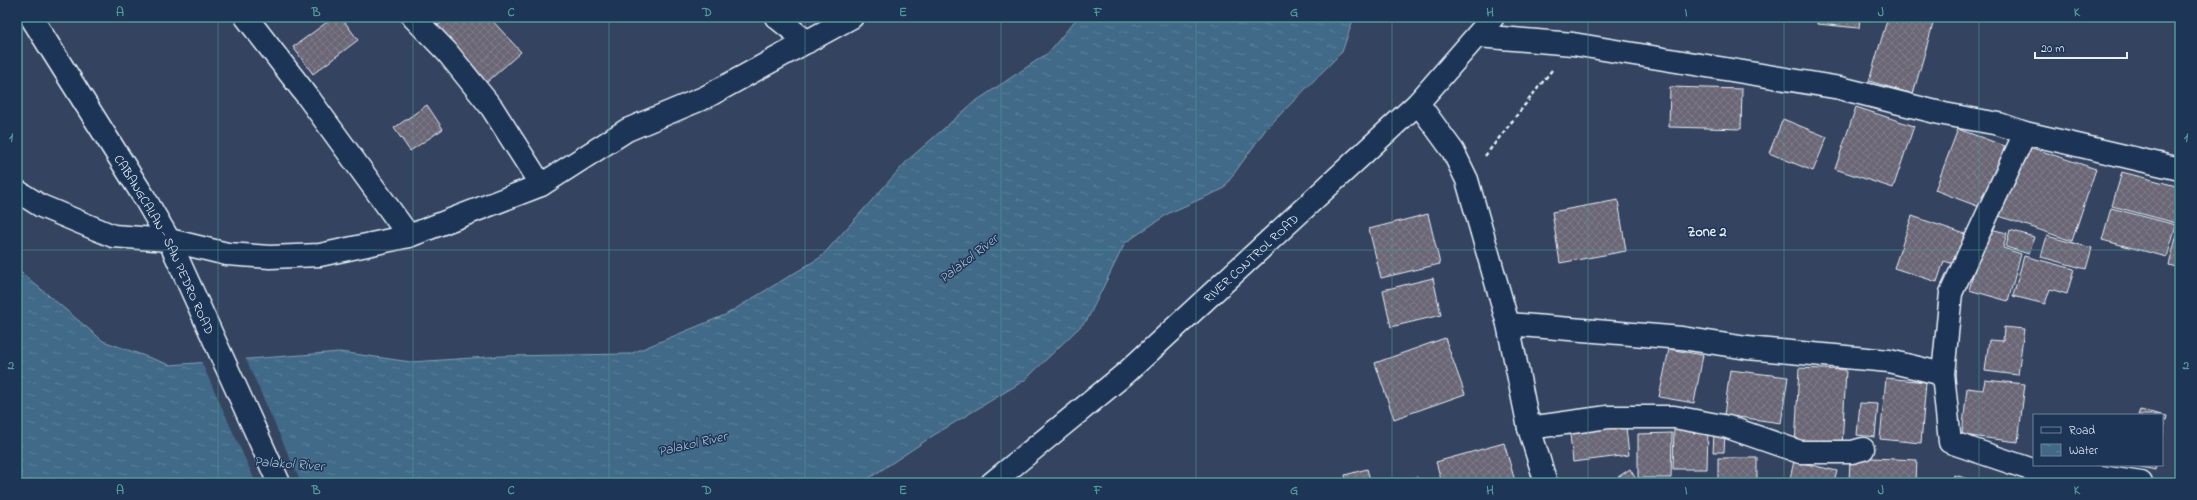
<svg xmlns="http://www.w3.org/2000/svg" width="2197" height="500" viewBox="0 0 2197 500" font-family="'Indie Flower',sans-serif">
  <defs>
    <pattern id="water-ripples" width="26" height="14" patternUnits="userSpaceOnUse"><rect width="26" height="14" fill="#406a87"/><path d="M2 4q2-2 4 0t4 0M15 11q2-2 4 0t4 0" fill="none" stroke="#5c8099"/></pattern>
    <pattern id="building-cross-hatch" width="8" height="8" patternUnits="userSpaceOnUse"><rect width="8" height="8" fill="#6a6675"/><path d="M0 0l8 8M0 8l8-8" fill="none" stroke="#7f7c89"/></pattern>
  </defs>
  <rect width="100%" height="100%" fill="#344460"/>
  <filter id="ink" filterUnits="userSpaceOnUse"><feTurbulence type="fractalNoise" baseFrequency=".025" numOctaves="2"/><feDisplacementMap in="SourceGraphic" scale="8" xChannelSelector="R" yChannelSelector="G"/><feConvolveMatrix kernelMatrix="1 2 1 2 8 2 1 2 1" color-interpolation-filters="sRGB"/></filter>
  <g filter="url(#ink)">
    <path fill="url(#water-ripples)" stroke="#83a0b4" d="M1078,17H1354L1342,52L1266,129L1223,189L1169,213L1125,243L1087,320L1025,380L934,435L862,483H17V269L103,341L170,365L340,352L411,362L503,356L630,354L725,315L821,257L908,160L973,103L1048,53Z"/>
    <path fill="#344460" d="M245,357L301,483H256L201,361Z"/>
    <path fill="url(#building-cross-hatch)" stroke="#e8f1f8" d="M334,17H341L358,40L313,74L293,47Z
      M447,17H489L521,52L486,83L435,28Z
      M1817,17H1860L1859,28L1817,24Z
      M1888,17H1935L1913,94L1869,81Z
      M1670,87L1742,89L1741,129L1669,127Z
      M427,105L443,129L410,151L394,128Z
      M1856,107L1914,126L1893,188L1835,169Z
      M1783,119L1827,137L1813,171L1769,153Z
      M1958,129L2005,146L1982,208L1935,190Z
      M2023,145L2096,169L2072,241L1999,216Z
      M2122,172L2180,187V224L2112,206Z
      M1618,200L1626,251L1560,263L1552,212Z
      M2111,208L2176,225L2167,257L2102,240Z
      M1428,214L1440,264L1381,278L1369,229Z
      M1912,216L1965,234L1954,264L1944,261L1937,282L1894,268Z
      M1986,228L2007,233L2003,248L2021,254L2008,301L1969,290Z
      M2010,230L2034,237L2029,254L2006,247Z
      M2178,230H2180V268L2169,265Z
      M2047,236L2092,248L2086,269L2041,257Z
      M2024,256L2074,269L2067,294L2050,289L2045,304L2013,296Z
      M1433,278L1441,315L1391,327L1383,290Z
      M2004,327L2024,329L2018,375L1985,371L1989,340L2003,341Z
      M1445,338L1465,394L1394,419L1375,363Z
      M1669,349L1703,355L1694,403L1659,397Z
      M1799,368L1846,370L1842,448L1795,446Z
      M1730,370L1788,377L1781,423L1724,415Z
      M1886,378L1926,382L1921,443L1880,439Z
      M1985,380L2025,384L2018,442L1962,435L1967,388L1983,390Z
      M1860,403L1878,404L1875,437L1857,435Z
      M2140,410L2167,416L2162,438V415H2138Z
      M1625,418L1629,455L1573,462L1569,425Z
      M1674,428H1708L1707,469H1673Z
      M1714,432H1725L1724,452H1713Z
      M1672,433L1671,478H1638V434Z
      M1504,443L1515,481L1510,483H1442L1436,462Z
      M1850,457L1917,460L1916,483H1849Z
      M1718,458H1757V483H1718Z
      M1794,461L1837,471L1834,483H1789Z
      M2133,465H2156L2155,470Z
      M1367,469L1371,483H1347L1345,475Z
      M1630,469L1637,481L1633,483H1622L1618,477Z
      M1954,475L1984,483H1951Z
      M1417,477L1419,483H1396Z"/>
    <g fill="none" stroke-linecap="round" stroke-linejoin="round">
      <defs>
        <g id="minor">
          <path id="s1" d="M31,17L144,197L169,240L279,483"/>
          <path d="M246,17L308,97L409,236"/>
          <path d="M413,17L447,52L492,108L541,185"/>
          <path d="M776,17L807,42"/>
          <path d="M1478,36L1573,44L1840,88L1944,114L1999,124L2025,133L2180,169"/>
          <path d="M1418,103L1453,151L1467,180L1508,324L1529,428L1546,483"/>
          <path d="M17,191L41,206L113,236L169,240L227,254L270,257L320,255L409,236L541,185L627,130L706,97L852,17"/>
          <path d="M1508,324L1682,338L1747,348L1889,361L1943,374L1950,442L2030,469L2088,475L2141,483"/>
          <path d="M1943,374L1951,293L2025,133"/>
          <path d="M1529,428L1608,417H1674L1728,427L1800,452H1852L1863,449"/>
          <path id="s2" d="M992,483L1126,373L1418,103L1493,17"/>
        </g>
      </defs>
      <use href="#minor" stroke="#e8f1f8" stroke-width="25"/>
      <path stroke="#e8f1f8" stroke-width="2.5" stroke-dasharray="4 3" stroke-linecap="butt" d="M1485,156L1552,70"/>
      <use href="#minor" stroke="#1d3557" stroke-width="22"/>
    </g>
  </g>
  <path fill="none" stroke="#509b97" stroke-width="1" stroke-opacity="0.55" d="M218,17V483M413,17V483M609,17V483M805,17V483M1001,17V483M1196,17V483M1392,17V483M1588,17V483M1784,17V483M1979,17V483M17,250H2180"/>
  <g text-anchor="middle" stroke-width="3" stroke-linejoin="round" paint-order="stroke">
    <g font-size="13" fill="#e8f1f8" stroke="#1d3557">
      <text dy="5" stroke="none"><textPath href="#s1" startOffset="264">CABANGCALAN - SAN PEDRO ROAD</textPath></text>
      <text dy="5" stroke="none"><textPath href="#s2" startOffset="343">RIVER CONTROL ROAD</textPath></text>
    </g>
    <g font-size="14" font-weight="bold" fill="#e8f1f8" stroke="#1d3557">
      <text x="1707" y="236">Zone 2</text>
    </g>
    <g font-size="14" font-style="italic" fill="#adc2d0" stroke="#1d3557">
      <text transform="translate(968 258) rotate(-38)" y="5">Palakol River</text>
      <text transform="translate(692 443) rotate(-13)" y="5">Palakol River</text>
      <text transform="translate(289 463) rotate(4)" y="5">Palakol River</text>
    </g>
  </g>
  <rect width="2197" height="500" fill="none" stroke="#1d3557" stroke-width="44"/>
  <rect x="2033" y="414" width="130" height="52" fill="#1d3557" stroke="#6e8097"/>
  <rect x="2041" y="427" width="20" height="6" fill="#1d3557" stroke="#6e8097"/>
  <text x="2069" y="434" font-size="12" fill="#e8f1f8">Road</text>
  <rect x="2041" y="444" width="20" height="12" fill="url(#water-ripples)" stroke="#6e8097"/>
  <text x="2069" y="454" font-size="12" fill="#e8f1f8">Water</text>
  <path d="M2035 52v6h92v-6" fill="none" stroke="#e8f1f8" stroke-width="2"/>
  <text x="2041" y="52" font-size="12" fill="#e8f1f8" stroke="#1d3557" stroke-width="3" paint-order="stroke">20 m</text>
  <rect x="22" y="22" width="2153" height="456" fill="none" stroke="#509b97" stroke-width="1.5"/>
  <g font-size="13" text-anchor="middle" font-weight="bold" fill="#509b97">
    <text x="120" y="16">A</text>
    <text x="316" y="16">B</text>
    <text x="511" y="16">C</text>
    <text x="707" y="16">D</text>
    <text x="903" y="16">E</text>
    <text x="1098" y="16">F</text>
    <text x="1294" y="16">G</text>
    <text x="1490" y="16">H</text>
    <text x="1686" y="16">I</text>
    <text x="1881" y="16">J</text>
    <text x="2077" y="16">K</text>
    <text x="11" y="141">1</text>
    <text x="2186" y="141">1</text>
    <text x="11" y="369">2</text>
    <text x="2186" y="369">2</text>
    <text x="120" y="494">A</text>
    <text x="316" y="494">B</text>
    <text x="511" y="494">C</text>
    <text x="707" y="494">D</text>
    <text x="903" y="494">E</text>
    <text x="1098" y="494">F</text>
    <text x="1294" y="494">G</text>
    <text x="1490" y="494">H</text>
    <text x="1686" y="494">I</text>
    <text x="1881" y="494">J</text>
    <text x="2077" y="494">K</text>
  </g>
</svg>
